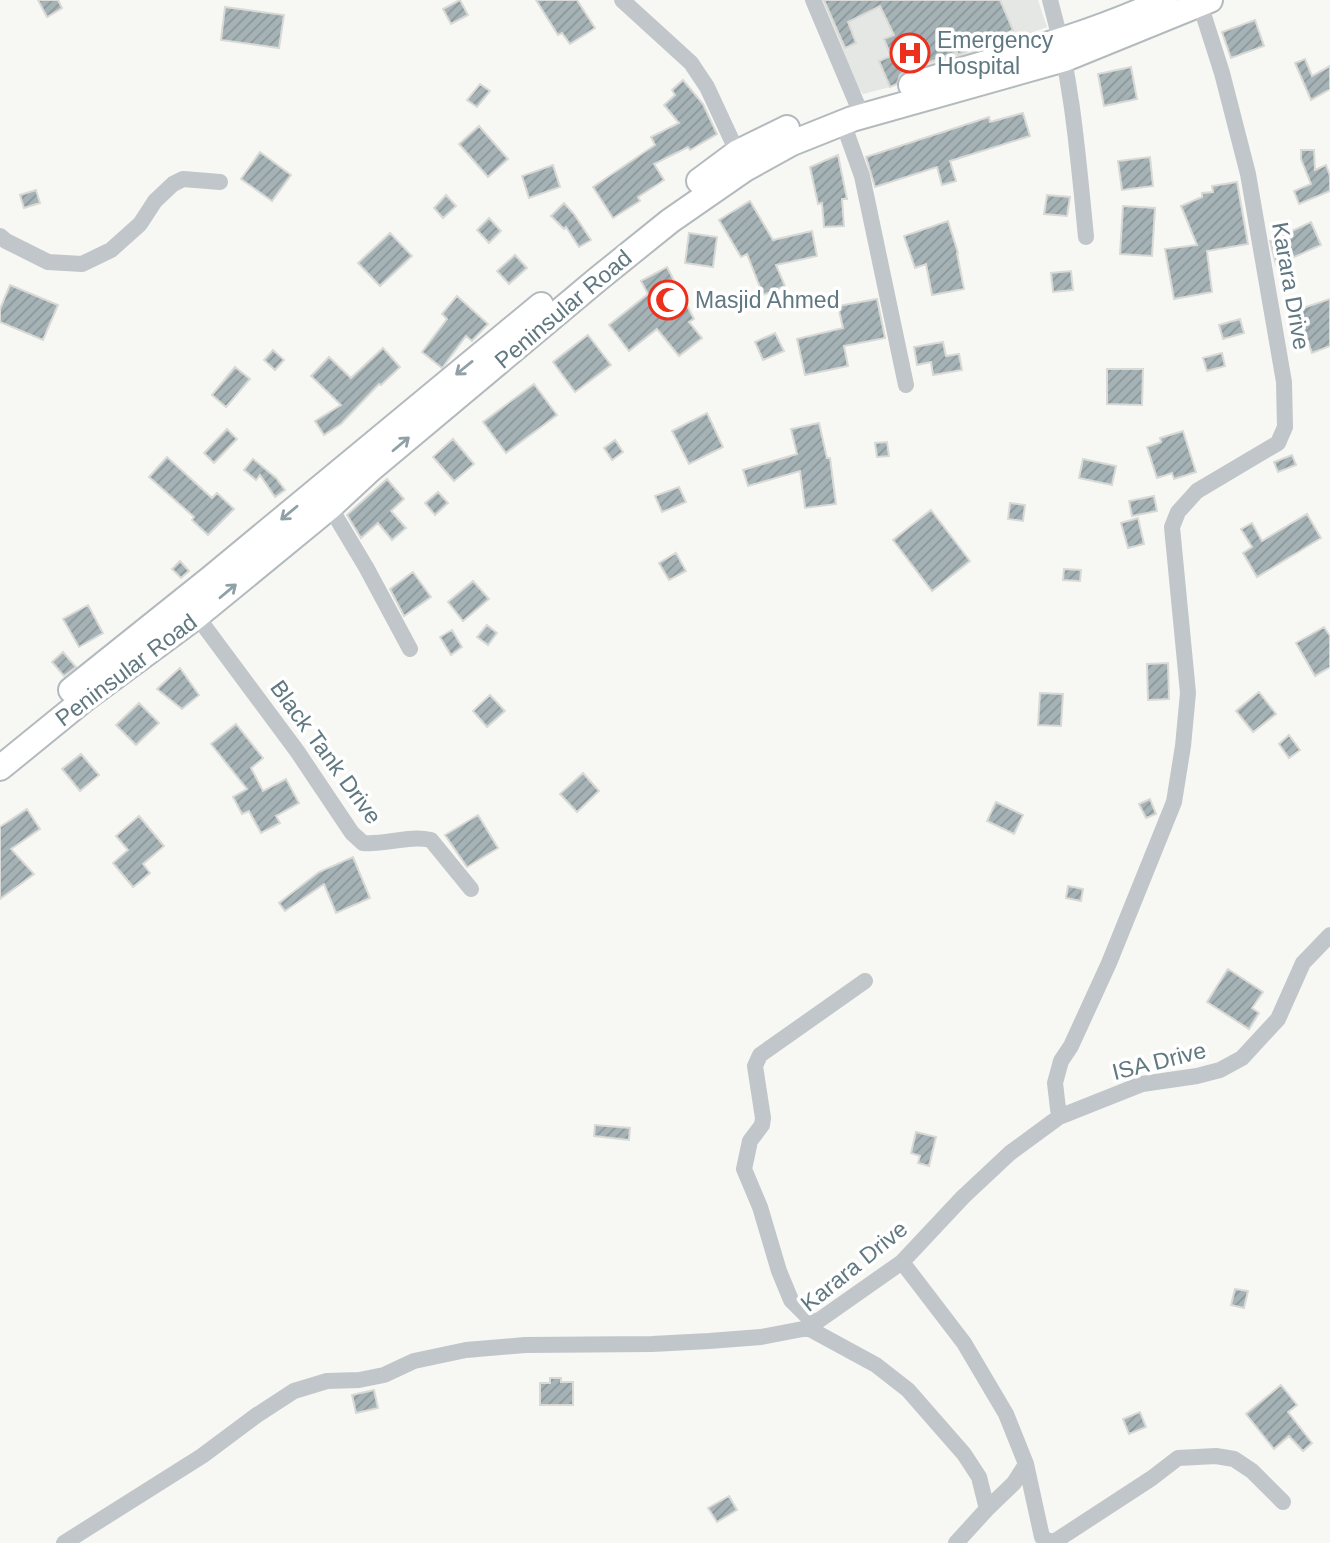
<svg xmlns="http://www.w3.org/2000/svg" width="1330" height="1543" viewBox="0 0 1330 1543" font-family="Helvetica,sans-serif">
  <defs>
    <pattern id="building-hatch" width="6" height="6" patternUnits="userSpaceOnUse" patternTransform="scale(1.75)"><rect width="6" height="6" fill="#a6b3b6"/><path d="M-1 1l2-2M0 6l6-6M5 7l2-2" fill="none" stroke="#8b9699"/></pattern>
  </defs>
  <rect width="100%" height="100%" fill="#f7f7f4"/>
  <path fill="#e5e7e5" d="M816,0H1038L1047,27L890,87L863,94L851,79Z"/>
  <path fill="url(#building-hatch)" stroke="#d9d9d6" stroke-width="2" d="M38,0H58L62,8L47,17Z
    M460,0L468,15L451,24L443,9Z
    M536,0H577L595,28L570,44L562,33L558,35Z
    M824,0H1000L1013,30L958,55L957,52L906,71L900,75L897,84L890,87L879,61L891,56L884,39L894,35L880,6L848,22L856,43L845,48Z
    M225,7L284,15L279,48L221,40Z
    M1255,20L1264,46L1231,58L1222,32Z
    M1305,59L1312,76L1330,66V89L1311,100L1295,63Z
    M1131,67L1137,99L1104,106L1098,74Z
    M683,80L703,104L717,134L690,150L688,147L654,164L664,180L638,197L640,201L613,218L593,187L655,145L651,137L679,123L664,105L675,95L672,90Z
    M480,84L490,91L477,107L467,100Z
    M1023,113L1030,136L950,161L956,181L942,185L937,167L875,187L866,157L989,117L990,122Z
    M479,126L508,159L488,177L459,144Z
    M1301,150H1314L1315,170L1326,165L1330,176V191L1299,204L1294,191L1311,184L1301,159Z
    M260,152L291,175L272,201L241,179Z
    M838,155L847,199H842L844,226L824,227L822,203L818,204L810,167Z
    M1150,157L1153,186L1122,190L1118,161Z
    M553,165L560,187L529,198L522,176Z
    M1237,182L1248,244L1207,251L1212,292L1174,299L1165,249L1197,245L1181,206L1202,197V193L1213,192L1212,186Z
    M36,190L40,203L24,208L20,195Z
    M446,195L456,206L443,218L434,208Z
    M1047,195L1070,197L1067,216L1044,214Z
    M750,201L773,240L812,231L817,256L776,265L785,286L763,295L747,254L741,257L719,220Z
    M564,203L574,214L591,240L579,247L566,227L564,229L551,216Z
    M1123,206L1155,208L1152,256L1120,254Z
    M489,218L501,231L489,243L477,230Z
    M948,221L958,253H957L964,289L932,295L926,264L915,268L904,236Z
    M1311,222L1321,245L1276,265L1270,241Z
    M390,233L412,256L380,286L358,263Z
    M689,233L717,237L713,267L685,263Z
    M515,255L527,268L509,284L497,271Z
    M667,267L694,319L689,322L702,338L679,356L657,329L629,351L609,325L648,294L641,281Z
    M1071,271L1073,290L1053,292L1051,273Z
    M10,285L58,305L43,340L0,322V309Z
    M457,296L488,324L472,341L466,336L442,368L422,352L447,319L442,314Z
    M877,299L885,338L844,346L848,366L805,375L797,339L843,328L838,306Z
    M1330,299V346L1312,353L1297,310Z
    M1240,319L1244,333L1223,339L1219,325Z
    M775,333L784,351L763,360L755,342Z
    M588,335L611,365L575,392L553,362Z
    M943,342L946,356L959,354L962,370L933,375L931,362L917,365L914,347Z
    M383,348L400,367L381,385L379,384L341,424L324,435L315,421L341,405L311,376L329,357L351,378Z
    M273,350L284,360L275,370L264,360Z
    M1222,353L1225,366L1207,371L1203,358Z
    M235,367L250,379L226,407L212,395Z
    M1107,369H1143L1142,405L1107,404Z
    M534,384L557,415L506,453L483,422Z
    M707,413L723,447L689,464L672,431Z
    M819,423L827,458H830L836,504L805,508L800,471L748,486L743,470L797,454L791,429Z
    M227,429L237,439L214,463L204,453Z
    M1183,431L1196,472L1174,479L1172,473L1157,478L1147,447L1161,442L1160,438Z
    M453,439L474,464L454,481L433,457Z
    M615,440L623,452L612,460L604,448Z
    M887,442L889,456L877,457L875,443Z
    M1292,455L1296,465L1278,472L1274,462Z
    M167,457L212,498L217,493L234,509L208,535L192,520L194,517L149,477Z
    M253,459L276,478L285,490L275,497L260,475L256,480L244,470Z
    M1083,459L1116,466L1112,485L1079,478Z
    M387,479L404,499L391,511L406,528L392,540L378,523L361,538L347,515Z
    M679,487L686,502L662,512L655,496Z
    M438,492L448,503L435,515L425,503Z
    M1154,496L1157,511L1132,516L1129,501Z
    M1010,503L1025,505L1023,521L1008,519Z
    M931,510L970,561L932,591L893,540Z
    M1307,514L1321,538L1257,577L1243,553L1252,547L1241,529L1252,523L1262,541Z
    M1138,518L1144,544L1128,548L1121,523Z
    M676,553L686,571L669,580L659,563Z
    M180,561L189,571L181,578L172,569Z
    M1064,569L1081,570L1080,581L1063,580Z
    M413,572L431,597L404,616L390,589Z
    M473,581L489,599L463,621L448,602Z
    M88,605L103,633L79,647L63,619Z
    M487,625L497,633L488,645L477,637Z
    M1324,627L1330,636V667L1315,676L1296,643Z
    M452,630L462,647L451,655L440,637Z
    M63,652L76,667L64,676L52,662Z
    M1168,663L1169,699L1148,700L1147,664Z
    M180,668L199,695L182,709L157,689Z
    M1259,692L1276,714L1253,732L1236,711Z
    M1040,693L1063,694L1061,726L1038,725Z
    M490,695L505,711L487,727L473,711Z
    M139,703L159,723L136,745L116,725Z
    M236,724L263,758L251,768L263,791L286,779L299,803L276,816L280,823L261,833L249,811L242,814L233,797L247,789L211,744Z
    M1289,735L1300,750L1289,758L1279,744Z
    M81,754L99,775L80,791L62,769Z
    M583,773L599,791L577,812L560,794Z
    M1150,799L1156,814L1146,818L1139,804Z
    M996,802L1023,815L1014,834L987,821Z
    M27,809L40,829L11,849L34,874L0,899V827Z
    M478,815L498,848L467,867L445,835Z
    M139,816L164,846L143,864L150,873L133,887L113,863L128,850L116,836Z
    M353,857L370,898L336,913L324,884L285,911L279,903L319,872Z
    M1068,886L1083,889L1081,901L1066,898Z
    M1228,969L1263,992L1252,1008L1259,1013L1249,1029L1207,1002Z
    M595,1125L630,1128L629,1140L594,1136Z
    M916,1132L936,1137L929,1166L918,1163L920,1156L911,1153Z
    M1235,1289L1248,1291L1244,1308L1231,1305Z
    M550,1378H561V1382H573V1405H540V1383H550Z
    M1281,1385L1297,1405L1288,1412L1312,1443L1303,1451L1289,1436L1274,1449L1246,1414Z
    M374,1390L378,1408L356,1413L352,1395Z
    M1140,1412L1146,1427L1129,1434L1123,1419Z
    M729,1496L737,1510L717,1522L708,1508Z"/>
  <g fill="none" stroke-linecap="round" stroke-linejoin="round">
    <defs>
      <path id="primary" d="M911,85C997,59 1084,38 1165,0
        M699,181L738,152L787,128
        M71,690L211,578L541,305
        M0,768L86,698L197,616L330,507L371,469L598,279L670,221L745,169L792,143L852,119L1065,59L1210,0"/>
    </defs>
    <use href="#primary" stroke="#b3babd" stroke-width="28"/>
    <path stroke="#c0c6c9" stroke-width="16" d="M622,0L691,63L707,87L740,158
      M813,0L862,116
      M1050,0C1072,78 1078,156 1086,237
      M843,123L862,176L906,385
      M0,236L6,241L48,262L82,264L111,250L140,224L155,201L173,184L183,179L220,182
      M330,507L366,567L410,649
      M193,611L297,751L352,833L363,843C386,845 408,835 431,840L471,889
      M1059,1117L1055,1083L1061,1061L1071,1046L1109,963L1174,802L1183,746L1188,693L1172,527L1178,512L1197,491L1278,443L1285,427L1284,382L1248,174L1222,73L1200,4
      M902,1262L964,1343L1006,1414L1026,1464L1042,1537L1050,1542L1057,1540L1152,1478L1178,1458L1216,1456L1234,1459L1252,1471L1283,1502
      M814,1323L791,1300L779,1271L760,1207L744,1169L750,1141L762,1125L763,1118L755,1066L760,1055L865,981
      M808,1328L902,1262L963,1197L1010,1153L1059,1117L1142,1084L1197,1076L1220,1070L1242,1058L1278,1019L1303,963L1330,935
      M808,1328L876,1365L908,1390L964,1454L979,1477L987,1509L956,1543
      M987,1509L1014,1483L1026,1464
      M64,1543L202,1456L257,1415L294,1391L327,1381L359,1380L384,1375L414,1361L466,1350L525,1345L652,1344L709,1341L761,1337L808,1328"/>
    <use href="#primary" stroke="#fff" stroke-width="24"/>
  </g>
  <defs><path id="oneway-shaft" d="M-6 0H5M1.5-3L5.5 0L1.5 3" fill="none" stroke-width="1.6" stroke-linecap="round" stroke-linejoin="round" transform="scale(1.75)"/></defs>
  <g stroke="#90a0a7">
    <use href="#oneway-shaft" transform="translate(464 368) rotate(141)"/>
    <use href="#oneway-shaft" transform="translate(401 444) rotate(-40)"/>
    <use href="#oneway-shaft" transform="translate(289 513) rotate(140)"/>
    <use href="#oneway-shaft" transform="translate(228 591) rotate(-40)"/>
  </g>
  <defs>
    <symbol id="hospital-ring" viewBox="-11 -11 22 22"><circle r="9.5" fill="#fff" stroke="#ed301e" stroke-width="1.5"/><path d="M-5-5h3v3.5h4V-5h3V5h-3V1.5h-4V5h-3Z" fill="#ed301e"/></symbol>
    <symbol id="mosque-ring" viewBox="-11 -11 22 22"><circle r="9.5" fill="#fff" stroke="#ed301e" stroke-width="1.5"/><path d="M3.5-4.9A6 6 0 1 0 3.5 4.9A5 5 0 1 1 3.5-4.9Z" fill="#ed301e"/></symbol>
  </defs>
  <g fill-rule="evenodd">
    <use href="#hospital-ring" x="888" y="31" width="44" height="44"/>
    <use href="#mosque-ring" x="646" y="278" width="44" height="44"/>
  </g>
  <g text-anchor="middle" stroke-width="7" stroke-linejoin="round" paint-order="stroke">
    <g font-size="23" fill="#607881" stroke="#fff" text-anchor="start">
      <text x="937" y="48">Emergency<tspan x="937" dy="26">Hospital</tspan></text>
      <text x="695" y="308">Masjid Ahmed</text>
    </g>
    <g font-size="23" fill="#607881" stroke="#fff">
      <text transform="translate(1291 286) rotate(80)" y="8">Karara Drive</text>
      <text transform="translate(563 309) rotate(-40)" y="8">Peninsular Road</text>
      <text transform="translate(126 670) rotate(-37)" y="8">Peninsular Road</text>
      <text transform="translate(326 752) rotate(54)" y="8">Black Tank Drive</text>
      <text transform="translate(1159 1061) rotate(-14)" y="8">ISA Drive</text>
      <text transform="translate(854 1266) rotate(-39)" y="8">Karara Drive</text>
    </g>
  </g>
</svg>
